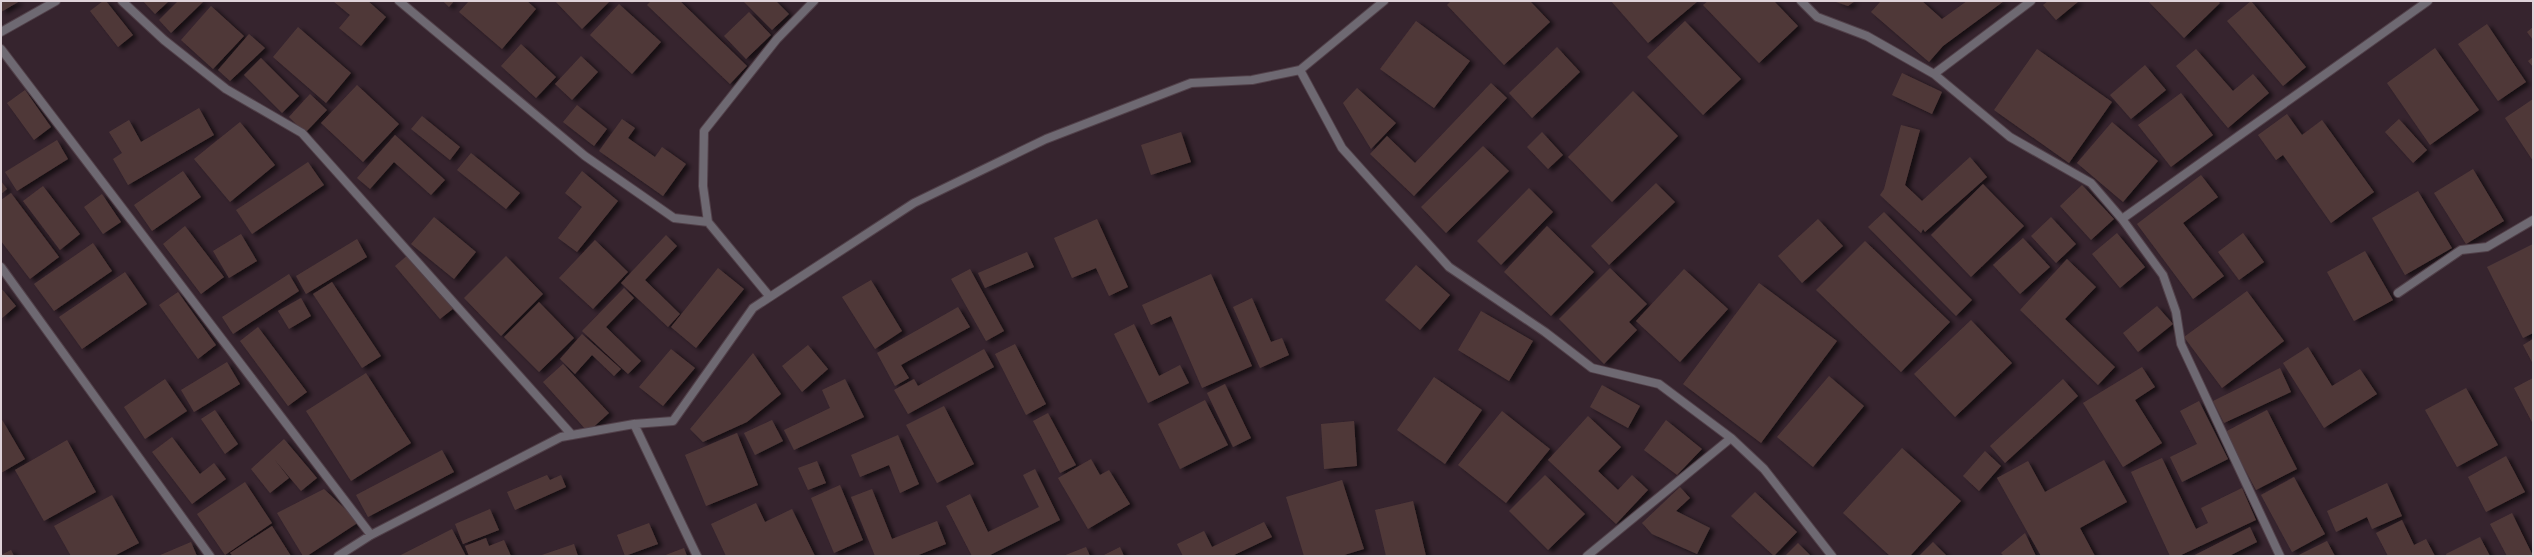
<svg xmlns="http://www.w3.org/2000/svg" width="2534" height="557" viewBox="0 0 2534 557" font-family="'Fira Sans Condensed',sans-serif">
  <defs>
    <filter id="shadow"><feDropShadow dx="4.5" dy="2.5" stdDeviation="2" flood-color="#0009"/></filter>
  </defs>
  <rect width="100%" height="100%" fill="#36242e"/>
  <path fill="#503939" filter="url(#shadow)" d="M1,1H20L1,12Z
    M103,1H106L133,35L118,47L90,11Z
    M143,1H169L155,14Z
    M178,1H204L171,33L159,20Z
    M333,1H368L386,17L361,46L339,28L350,15Z
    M443,1H454L449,7Z
    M469,1H527L536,9L502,49L459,12Z
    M555,1H608L609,2L582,29Z
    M651,1H680L747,66L730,84L647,5Z
    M743,1H776L789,14L772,30Z
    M1451,1H1530L1550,22L1504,65L1447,5Z
    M1611,1H1698L1648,43Z
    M1708,1H1774L1798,26L1759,63L1703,5Z
    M1833,1H1855L1848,6Z
    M1881,1H1922L1942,19L1967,1H2004L1943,46L1929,62L1871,12Z
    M2048,1H2079L2056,20L2043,5Z
    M2148,1H2218L2220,3L2184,38Z
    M2251,1L2306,67L2283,86L2227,21Z
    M619,4L661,42L632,74L590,35Z
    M211,6L244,36L213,69L181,40Z
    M749,12L771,35L746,59L724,36Z
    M1416,21L1470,61L1434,108L1380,69Z
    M1685,21L1741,79L1703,115L1647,57Z
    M2487,24L2526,82L2498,101L2458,44Z
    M298,27L351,73L326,103L273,57Z
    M2533,27V40L2527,32Z
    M249,34L265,48L230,81L218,70Z
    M521,44L556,77L536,98L501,66Z
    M1557,47L1580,72L1532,118L1509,93Z
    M2435,48L2479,110L2430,145L2387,83Z
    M2037,49L2112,102L2069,163L1994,110Z
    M2196,49L2233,91L2253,74L2269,93L2228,128L2176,66Z
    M581,56L598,72L572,100L555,84Z
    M2533,57V67L2528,61Z
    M261,58L299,96L282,113L244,75Z
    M2145,65L2166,90L2131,119L2110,95Z
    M1902,73L1942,92L1932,114L1892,95Z
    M1491,83L1507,98L1414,196L1370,154L1387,136L1415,163Z
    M357,85L399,124L363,162L321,123Z
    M1357,88L1396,123L1371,149L1343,103Z
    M25,90L51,127L34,140L7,103Z
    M1633,91L1678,136L1612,202L1568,157Z
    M2181,93L2213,135L2171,167L2138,125Z
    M310,94L327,110L305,133L289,117Z
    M2533,99V161L2505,118Z
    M577,105L607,129L594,146L563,122Z
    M199,108L214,135L128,185L113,159L122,153L109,132L129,120L141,142Z
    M2287,114L2302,135L2322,120L2374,192L2331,223L2283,155L2276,160L2258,135Z
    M422,116L460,147L450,160L411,129Z
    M622,119L635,128L628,138L655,157L662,147L686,164L663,196L599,151Z
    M2399,119L2427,150L2413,163L2385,132Z
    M240,122L275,165L230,202L194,159Z
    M2112,122L2158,161L2123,202L2077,163Z
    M1901,125L1920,130L1905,185L1922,201L1970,157L1987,177L1925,232L1923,229L1921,233L1880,195L1884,189Z
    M1181,132L1191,162L1151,175L1141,145Z
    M1542,132L1563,155L1548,169L1527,147Z
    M395,135L445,180L431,195L394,162L370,189L357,178Z
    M57,140L68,159L17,191L5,172Z
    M1483,146L1509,171L1446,233L1421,207Z
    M471,153L520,193L506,209L457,170Z
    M308,162L324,185L252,234L236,210Z
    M2473,169L2504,221L2466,244L2434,193Z
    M183,171L201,197L152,231L134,205Z
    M582,171L618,201L577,252L558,238L582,207L565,193Z
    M2201,175L2218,197L2183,223L2224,276L2193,299L2137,224Z
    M1,181L7,189L1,194Z
    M1656,183L1675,202L1609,265L1591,246Z
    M1983,184L2024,226L1971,277L1931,235Z
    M2082,185L2114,219L2091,240L2060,206Z
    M43,186L80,234L60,250L23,201Z
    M1529,188L1553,212L1501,265L1477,241Z
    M2418,191L2452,248L2405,275L2372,218Z
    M11,193L59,257L30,279L1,241V200Z
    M102,194L121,222L103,234L84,207Z
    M1884,212L1972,300L1956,316L1868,227Z
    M434,217L476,252L454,279L411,244Z
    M2051,217L2076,244L2056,263L2031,236Z
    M1097,219L1128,287L1109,296L1096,268L1072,278L1054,238Z
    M1818,219L1843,246L1802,283L1778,256Z
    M185,226L224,277L201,294L163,244Z
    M1547,226L1594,272L1551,316L1504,272Z
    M2117,233L2145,267L2120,288L2092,254Z
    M2243,233L2264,262L2239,280L2218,252Z
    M241,234L257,261L229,278L213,251Z
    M666,235L677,246L645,280L680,314L668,327L621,283Z
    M2023,238L2050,267L2020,294L1993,265Z
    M357,239L367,257L306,294L296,276Z
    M595,240L628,272L593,309L559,278Z
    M1865,241L1950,322L1901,372L1816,290Z
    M93,243L112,271L54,311L34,284Z
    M2533,244V333L2523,338L2487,267Z
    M2365,251L2393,300L2354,321L2327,272Z
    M1027,252L1034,267L985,288L978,273Z
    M409,254L454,308L440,319L395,266Z
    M506,256L543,294L501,336L464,298Z
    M2067,259L2096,287L2065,319L2115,367L2098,385L2020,310Z
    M1416,265L1450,295L1420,330L1385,300Z
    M718,268L744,289L696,348L671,327Z
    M1610,268L1647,304L1629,322L1637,330L1604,364L1559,319Z
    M970,269L1004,331L986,341L951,279Z
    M1684,269L1728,309L1680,362L1636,321Z
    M125,272L147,304L82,349L59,317Z
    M289,274L299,291L233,334L222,317Z
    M1211,274L1252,366L1202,388L1171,316L1151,325L1142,305Z
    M871,280L902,331L875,349L842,297Z
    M332,282L381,356L362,368L313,294Z
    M1759,283L1837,341L1761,443L1683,384Z
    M1,288L16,306L1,319Z
    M624,288L634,298L606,327L641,361L628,374L582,331Z
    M2247,291L2284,341L2222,388L2184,337Z
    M178,292L216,345L198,359L159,305Z
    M301,298L311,316L289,329L278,311Z
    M1252,298L1271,342L1282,338L1289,355L1260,368L1233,307Z
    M539,302L574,338L539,372L504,337Z
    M2157,306L2173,324L2138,352L2123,333Z
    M958,307L970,327L901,365L909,378L895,386L877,353Z
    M1481,311L1533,341L1509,381L1458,350Z
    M1971,320L2012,363L1955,417L1914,374Z
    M1134,324L1159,376L1180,365L1189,383L1148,403L1114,334Z
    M258,327L307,392L288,406L240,341Z
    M582,334L621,369L614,376L592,355L575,374L560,359Z
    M2533,339V364L2523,345Z
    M1015,344L1046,404L1026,415L995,354Z
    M808,345L828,369L802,392L782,366Z
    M2308,347L2332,386L2360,369L2377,394L2324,428L2283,363Z
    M671,349L695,368L663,406L639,387Z
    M984,349L994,367L908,414L894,390L914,379L918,386Z
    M753,353L781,394L747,422L703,442L690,429Z
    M227,362L240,384L194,412L181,390Z
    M563,364L609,413L588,432L543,382Z
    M2142,367L2155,387L2135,400L2162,443L2123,467L2083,403Z
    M2280,368L2291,392L2224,423L2213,401Z
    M366,373L411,443L351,481L306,411Z
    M1829,376L1864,406L1813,467L1777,437Z
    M1434,377L1482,410L1445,464L1397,430Z
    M2533,378V424L2514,388Z
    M165,379L187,411L145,439L124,407Z
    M845,379L864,417L794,450L784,430L830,408L822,390Z
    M2063,379L2078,396L2005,463L1990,446Z
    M1225,384L1251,438L1233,447L1207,393Z
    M1602,385L1640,406L1628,428L1590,407Z
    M2466,388L2498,445L2457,467L2425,410Z
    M1205,400L1228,445L1180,469L1158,424Z
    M2199,401L2228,459L2182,482L2170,457L2197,444L2180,411Z
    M944,406L974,464L937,483L906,425Z
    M215,410L238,444L225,454L201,419Z
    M2267,410L2297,469L2256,490L2225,432Z
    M1502,411L1550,449L1506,503L1458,465Z
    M1048,413L1076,465L1060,473L1033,421Z
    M1588,416L1621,447L1598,471L1618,490L1632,475L1648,490L1616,524L1548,460Z
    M1,418L25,459L1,473Z
    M772,420L783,441L755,455L744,433Z
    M1666,420L1702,449L1677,475L1644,450Z
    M1354,421L1357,466L1324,469L1321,424Z
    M737,433L758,485L706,506L685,455Z
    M898,435L919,484L900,493L889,465L860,477L851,455Z
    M172,437L200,474L214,463L226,479L192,504L152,452Z
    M284,439L317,478L301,491L274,459L289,478L270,493L251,469Z
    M67,440L96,492L44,521L15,470Z
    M1902,448L1961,501L1910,556H1890L1843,513Z
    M442,450L454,472L368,517L356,495Z
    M1985,451L2001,466L1979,491L1963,476Z
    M2506,456L2525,492L2486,512L2468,477Z
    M2162,458L2196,529L2208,523L2201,508L2242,488L2256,520L2179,556H2170L2131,472Z
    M1091,459L1100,475L1109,470L1130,504L1088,529L1058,478Z
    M2104,460L2127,502L2080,528L2095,556H2041L1997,478L2028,461L2045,492Z
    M817,461L826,483L808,490L798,468Z
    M1035,469L1060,520L988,556H972L946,506L970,494L988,532L1039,507L1023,475Z
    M547,475L550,480L561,475L566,487L515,510L507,492Z
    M1545,475L1585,514L1548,550L1509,511Z
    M2294,477L2325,534L2292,552L2261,495Z
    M1342,480L1364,549L1341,556H1304L1286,497Z
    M245,482L272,523L225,555L197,514Z
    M2387,483L2402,516L2372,529L2367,517L2336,532L2327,511Z
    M840,485L863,540L834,553L811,498Z
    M1680,487L1690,498L1676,511L1710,528L1697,554L1652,534L1642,523Z
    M324,489L359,522L307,556H303L277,513Z
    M872,489L892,539L937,521L946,544L916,556H875L851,497Z
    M1755,492L1797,532L1774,556L1731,516Z
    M112,495L139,543L114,556H71L54,526Z
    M1413,501L1426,556H1386L1375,510Z
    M756,503L765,522L792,509L815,556H726L711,524Z
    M490,509L499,530L463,544L455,524Z
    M2512,513L2533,556H2507L2490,524Z
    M2402,520L2414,545L2426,539L2435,556H2388L2376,533Z
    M1264,522L1272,537L1232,556H1183L1177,544L1204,531L1212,547Z
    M649,523L658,544L625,556L617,535Z
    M272,526L291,556H233L230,553Z
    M2250,527L2257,542L2229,556H2193Z
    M452,529L466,556H399Z
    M2025,533L2036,556H2004L2001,553Z
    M2480,537L2490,556H2447L2446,554Z
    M486,538L489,546L504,540L511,556H469L465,546Z
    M2327,541L2335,556H2297Z
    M191,542L197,556H158Z
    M1933,542L1947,556H1919Z
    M1798,543L1811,556H1785Z
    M574,544L578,556H539Z
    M1086,547L1090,556H1063Z
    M1120,547L1124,556H1102Z
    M684,548L687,556H663Z
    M11,550L14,556H1V555Z"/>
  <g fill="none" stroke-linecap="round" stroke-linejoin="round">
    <defs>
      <path id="minor" d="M122,1L164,40L226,89L302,133L572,435
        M399,1L585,156L674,218L708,222
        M1801,1L1817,17L1867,36L1934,74L2010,137L2091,183L2122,219L2163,275L2176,312L2181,344L2280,556
        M1,32L56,1
        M1,49L371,535
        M1300,70L1342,148L1449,267L1545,332L1592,368L1659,384L1731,438L1764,469L1832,556
        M1934,74L2031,1
        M2122,219L2428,1
        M1,267L210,556
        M2398,293L2461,250L2487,247L2533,220
        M770,297L708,222L703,186L704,131L777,39L814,1
        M634,424L697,556
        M338,556L371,535L561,437L634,424L673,421L753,308L914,203L1046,139L1191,83L1252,80L1300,70L1384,1
        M1587,556L1731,438"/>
    </defs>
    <use href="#minor" stroke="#514049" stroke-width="10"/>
    <use href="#minor" stroke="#6e6972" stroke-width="8"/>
  </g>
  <rect width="2534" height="557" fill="none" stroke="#dfd3d9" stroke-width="4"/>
</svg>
